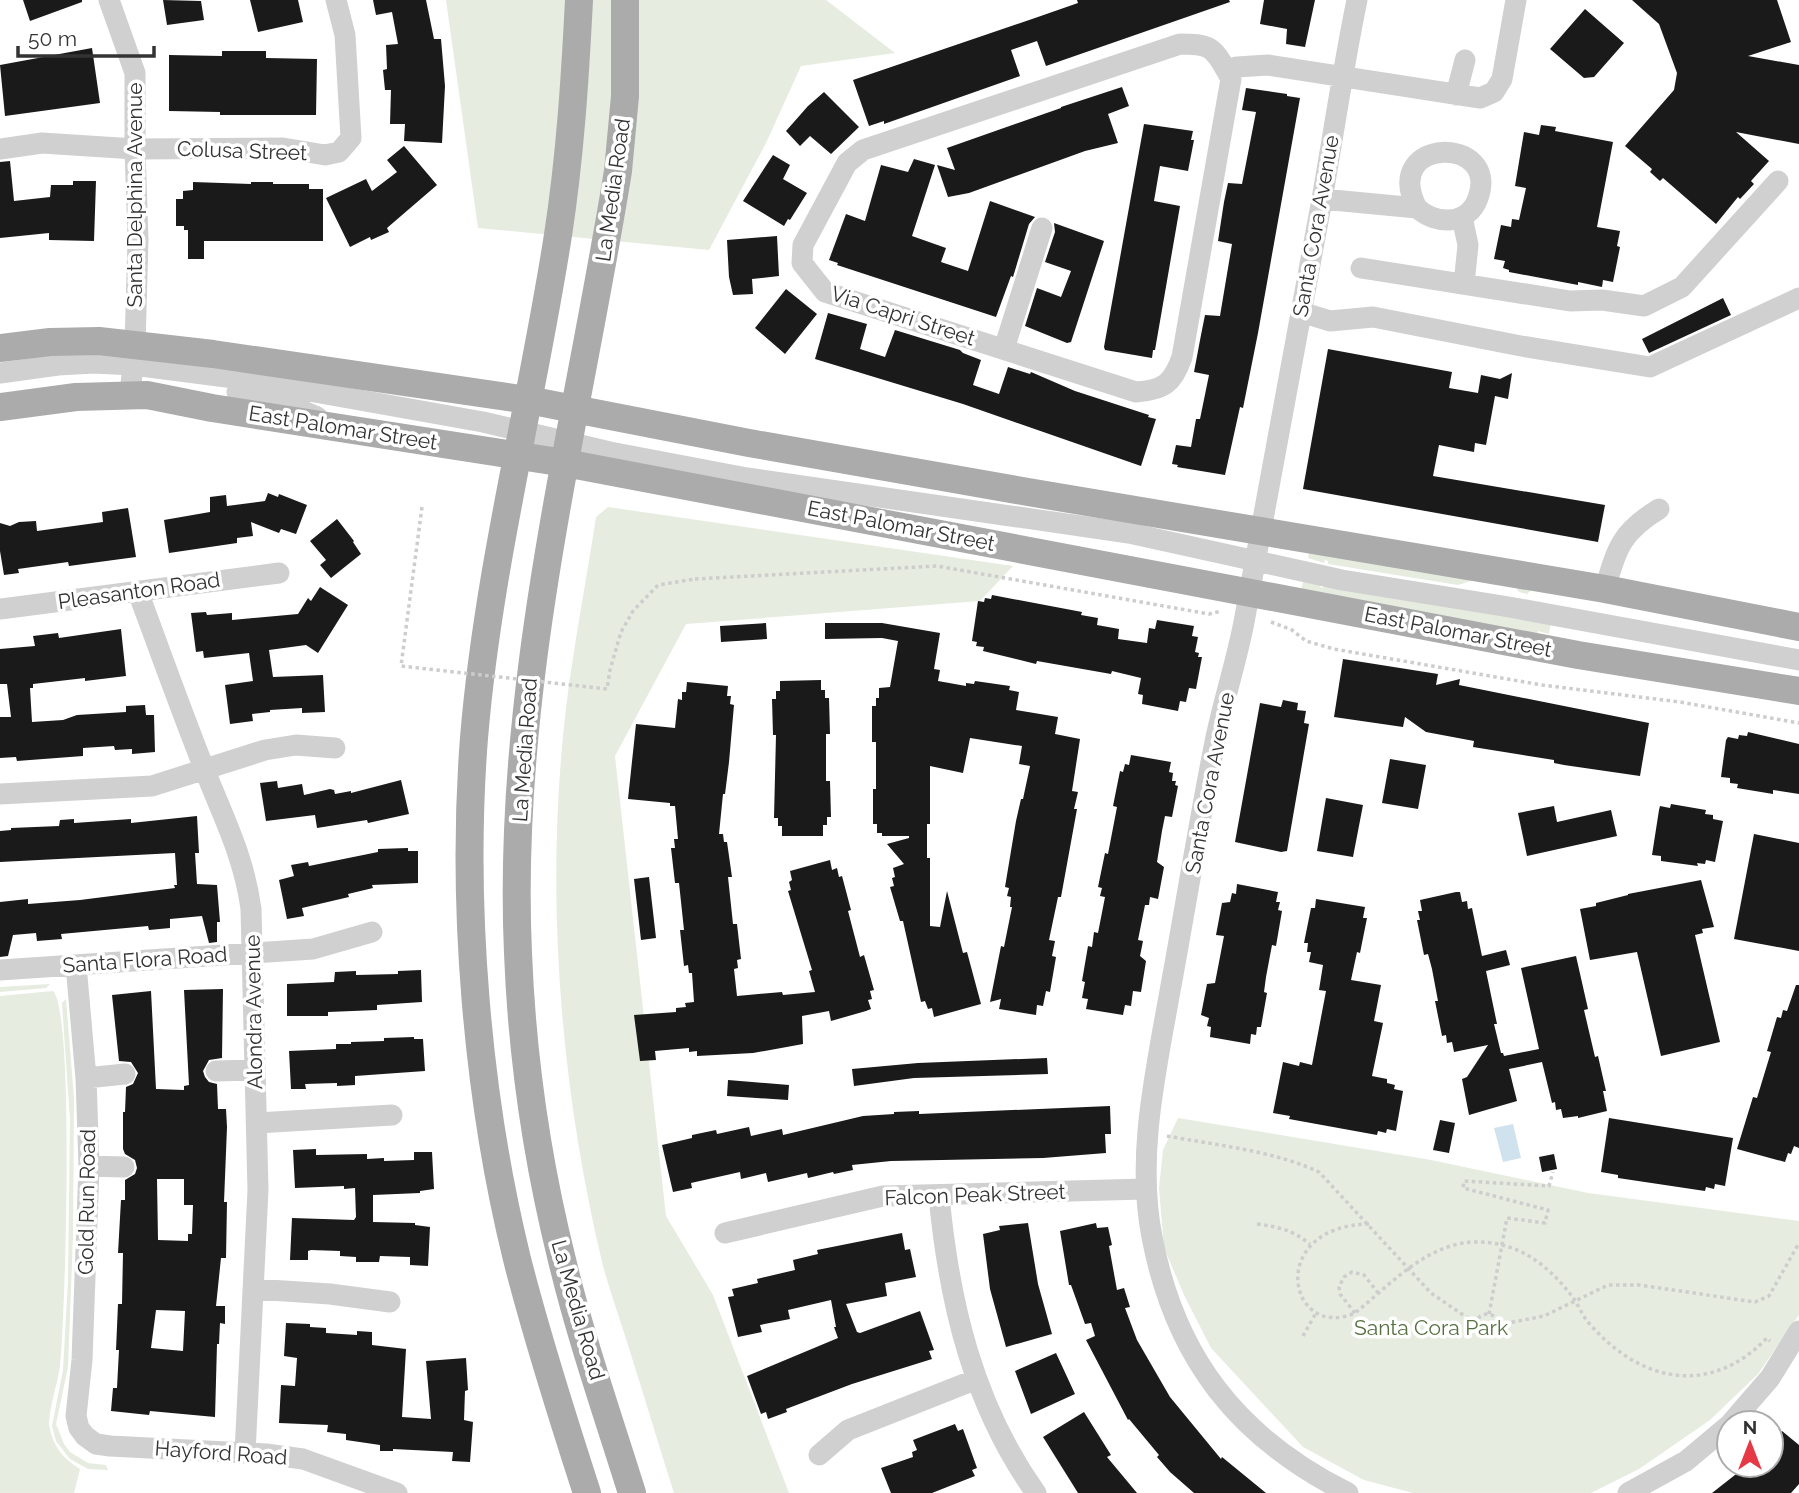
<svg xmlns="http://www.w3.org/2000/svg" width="1799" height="1493" viewBox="0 0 1799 1493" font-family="Raleway,sans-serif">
  <rect width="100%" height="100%" fill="#fff"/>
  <path fill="#e6ecdf" d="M446,0H826L895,53L801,66L766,143L709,250L478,228Z
    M608,507L1013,566L980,601L686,624L615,756L666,1216L713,1295L789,1493H674C658,1443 643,1392 627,1342C619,1317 610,1291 603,1266C562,1095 546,912 563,736C570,663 585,590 596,517Z
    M1309,552L1538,584L1527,594L1519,592L1513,583L1480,578L1458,585L1328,564V561L1325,560L1324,563L1308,558Z
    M1303,582L1320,585V587L1323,588L1324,585L1551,623L1549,634L1538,631L1537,635L1301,589Z
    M50,984L46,988L0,992V987Z
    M53,991C75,1012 65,1320 60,1366C57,1386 50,1404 49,1424C52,1445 62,1458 80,1469L74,1493H0V996Z
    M66,999L74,1098L73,1236L68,1367L56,1424L64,1444L70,1452L88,1463L106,1465L108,1470L88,1469L70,1459L56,1441L52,1426L63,1370L68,1282L70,1120L62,1003Z
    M1178,1118L1431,1160L1588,1193L1799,1221V1315L1758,1374L1710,1420L1639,1469L1591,1493H1413L1364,1480L1303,1447L1211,1348L1185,1297L1164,1248L1159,1188L1163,1150Z"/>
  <path fill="#cfe2ee" d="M1513,1124L1521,1158L1503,1162L1494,1128Z"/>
  <path fill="#1a1a1a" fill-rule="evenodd" d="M23,0H82V2L30,21Z
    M163,0L201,1L204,20L167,25Z
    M250,0H298L303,22L258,32Z
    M373,0H426L434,39H441L445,86L442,143L404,141L405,124H390L391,90H385L383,70L387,69L386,45L398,44L392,12L376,15Z
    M1077,0H1229L1230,2L1046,66L1037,41L1011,50L1020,76L884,124V121L869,126L853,80L1035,18L1078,3Z
    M1264,0H1315L1305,47L1286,44L1287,29L1260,24Z
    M1632,0H1777L1791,42L1748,56L1799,65V144L1736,132L1769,161L1751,181L1754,184L1740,199L1738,197L1716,224L1663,178L1660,181L1650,172L1652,169L1625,146L1674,90L1677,73L1659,24Z
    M1585,9L1624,43L1594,77L1584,78L1550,49Z
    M92,48L100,103L5,116L0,65Z
    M222,51H266V58L317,59L316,115H220V112L169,111V55L222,56Z
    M1122,87L1129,106L1108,114L1118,143L1085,151L969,193L948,197L937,165L955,170L947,148L1061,108V107Z
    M1246,88L1287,94V96L1300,98L1258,333L1243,408L1240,407L1225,475L1177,467L1178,465L1172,464L1176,445L1191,447L1196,419H1200L1209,375L1194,372L1201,335L1205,315L1220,316L1232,244L1218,241L1224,202L1228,183L1242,184L1256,112L1242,110Z
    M824,92L859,127L831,154L810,136L800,146L786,131L808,106Z
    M1144,124L1193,131L1191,140H1194L1188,171L1160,166L1154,201L1180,206L1155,350H1153L1152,358L1105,350L1104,347Z
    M1541,125L1556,127L1555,131L1613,142L1597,227L1620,231L1617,246L1620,247L1613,282L1603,280L1602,287L1578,282V285L1509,272V270L1503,268L1505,261L1494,259L1501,225L1511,227L1512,219L1519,220L1526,188L1515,186L1524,132L1539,135Z
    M404,146L437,185L387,228L389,232L371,240L370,237L350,247L326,198L366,179L372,191L397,172L387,160Z
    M773,155L790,165L783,179L807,193L790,220L788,219L784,226L743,201Z
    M914,159L935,165L912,236L946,248L941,262L968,271L990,201L1035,217L1029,224L1013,277L1011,276L996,317L837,265L838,263L829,260L846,214L865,221L881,165L908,172Z
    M10,161L14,201L50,197L51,185H73V181H96L94,241L49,240V233L0,238V162Z
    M193,182L251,184V182H273V184H309V189H323V241H204V259H188V230H184V226H176V199H183V191L193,190Z
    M1054,223L1104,241L1071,342L1067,343L1025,326L1037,288L1061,297L1071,271L1045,262L1055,232Z
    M777,236L779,276L752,279L753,294L733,295L729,277L727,240Z
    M786,289L817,314L785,354L755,328Z
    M1723,298L1731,315L1649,353L1642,339Z
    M828,313L867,324L860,349L885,357L895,330L960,350L963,353L981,360L973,385L999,394L1008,367L1030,374L1031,372L1075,391L1149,415L1148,417L1156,419L1141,466L963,404L815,359Z
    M1328,349L1452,372L1449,388L1478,393L1481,375L1500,379L1512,373L1508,399L1495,396L1486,445L1475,443L1474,452L1439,445L1433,476L1605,505L1598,542L1303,489Z
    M268,493L278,497L279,494L307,505L296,534L281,529L279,533L251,522L253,536L237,538V543L169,553L164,520L210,512V497L226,495L227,506L265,501Z
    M128,508L136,557L69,566L68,562L18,569L19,573L4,575L0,551V523L10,526L19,522L36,521L37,531L103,522L102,512Z
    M337,519L354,541L353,542L361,554L331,578L320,565L326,560L310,541Z
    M320,587L348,605L318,653L306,645L269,650L273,677L323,675L325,712L302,713V708L270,710V712L252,714L253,721L230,724L225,685L253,681L249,653L204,658L203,651L196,652L191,613L206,612L207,615L232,613V620L298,614L308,598L311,601Z
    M992,595L1082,612L1081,615L1098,618L1097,625L1119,629L1118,639L1147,643L1149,628L1155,629L1157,620L1194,626L1192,636L1198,637L1195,652L1199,653L1198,657H1202L1196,689L1189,688L1186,702L1180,701L1178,711L1142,704L1143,695L1138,694L1141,678L1112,671L1111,674L1037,661L1036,664L983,651L984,647L976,646L977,642L972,641L978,601L984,602L985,598L991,599Z
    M766,623L767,639L721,642L720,626Z
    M825,623H882L940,633L934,669L940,670L938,681L966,686V683L974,684L975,681L1010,686L1009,690L1019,692L1016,710L1058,717L1055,734L1080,739L1072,791L1078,792L1074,809H1077L1061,897H1058L1049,940L1055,941L1052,956L1056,957L1050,992L1046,991L1043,1006L1037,1005L1036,1015L999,1009L1001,999L990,1002L1001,946L1004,947L1012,907H1010L1011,897L1007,896L1009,888L1005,887L1016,821L1021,799H1023L1030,766L1019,764L1022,746L970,738L963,773L930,766V824H927V858H930V926L940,927L947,891L963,953L967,952L981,1004L934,1017L932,1008L928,1009L925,1001L921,1002L903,921H900L890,887L894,886L892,878L895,877L893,868L904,864L887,844L909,838V836H882V833H877V824H873V789H876V742H872V706H876V698H879V688L890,687L898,641L882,638L825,639Z
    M121,629L126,676L85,681V678L33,684V688H30L32,722L63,720L77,715L126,712V706L145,705L146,715H154L155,752L132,754V749L115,750L114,746L83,748V756L17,761L16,757L0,758V717H11L7,684H0V649L35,646L33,636L58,633L59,638Z
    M1343,659L1438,674L1436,685L1460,679L1459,685L1649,723L1640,776L1564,765L1554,763V760L1473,747L1474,741L1426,732L1405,717L1403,727L1334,717Z
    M821,680V690H825V698H829L830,734H826V781H830L831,817H827V825H823V836H782V826H778V818H774L776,735H773L772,699H776V691H780V681Z
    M687,682L728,686L727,696H731L730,704L734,705L729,762L725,794H723L719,834H723L724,842H727L732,877H728L733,924H737L741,959L737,960L738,968L734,969L737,996L782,992L783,995L815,992L809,971L812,970L788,891L791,890L789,882L792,880L790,871L830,860L832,870L837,868L839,877L842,876L851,910L848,911L860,957L864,955L874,990L870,991L872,999L868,1000L871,1009L866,1011L831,1021L829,1011L802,1016L803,1044L753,1053L697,1056V1051L689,1052V1048L655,1051L656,1060L640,1061L634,1015L676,1012V1008L686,1007L685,1003L694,1002L692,973H689L688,965L684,966L680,930H684L679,883H675L671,848H675L674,839H678L675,806H670V803L628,799L636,724L675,728L678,699L682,700V692H686Z
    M1283,700L1298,703L1297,710L1306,711L1304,723L1309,724L1287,851L1281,852L1235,842L1260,703L1281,707Z
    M1748,732L1799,744V794L1773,790V794L1737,788L1738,784L1730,783V778L1721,777L1726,740L1728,737L1738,739L1739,735L1747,736Z
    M1131,755L1171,762L1169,772L1173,773L1172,781H1176L1175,785L1178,786L1172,817L1165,816L1162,831L1157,862L1164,867L1158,899L1150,897L1149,905H1145L1138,940L1143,941L1140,956L1146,961L1141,992L1133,991L1131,1006L1125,1005L1123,1015L1086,1009L1088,999L1082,998L1085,982L1082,981L1088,946L1092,947L1094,932L1098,933L1105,897L1100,896L1102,888L1098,887L1105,853L1108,854L1117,807L1113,806L1120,771L1123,772L1125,764L1129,765Z
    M1390,759L1426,765L1418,809L1382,803Z
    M401,780L409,814L368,823L367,820L317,828L315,815L266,821L260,783L277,781L278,788L302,784L304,795L330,789L334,790L335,794L351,791V793Z
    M1326,798L1363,805L1353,857L1317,851Z
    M1671,804L1706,810L1705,814L1713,815V819L1723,821L1715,862L1706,860L1705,864L1697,863L1698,866L1661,861V856L1652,855L1659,810L1660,806L1670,808Z
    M1554,806L1557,822L1611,810L1617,836L1527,856L1518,813Z
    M197,816L199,853H195L197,884L217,885L220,922H217V942L209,943L202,916L170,919V928L149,930L148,926L61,934L62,939L37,941L36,933L13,935L8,956L0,957V902L28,899V904L80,900L175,888L174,885H177L175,853L0,862V831L11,830V828L59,826L60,820L74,819V823L131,819V823Z
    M1754,834L1799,843V951L1734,939Z
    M408,848V851H418V883L372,885L373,888L348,894L349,897L302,908L304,916L287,919L279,880L294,876L291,865L308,862L309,866L378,852V849Z
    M649,877L656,938L641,940L634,879Z
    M1701,880L1714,927L1702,929L1703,933L1695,935L1720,1042L1661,1056L1637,952L1590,960L1580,909L1596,906V903L1628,895V894Z
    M1237,884L1278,892L1276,902H1280L1278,910L1282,911L1276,946L1272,945L1266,977L1264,992L1267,993L1261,1027H1257L1256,1035L1251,1034L1250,1044L1210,1037L1211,1027L1207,1026L1209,1018L1201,1015L1207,984L1215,983L1224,936L1216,935L1222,903L1230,902L1232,893L1236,894Z
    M1456,892H1460L1462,902L1467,901L1468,909L1472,908L1482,956L1506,950L1510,965L1486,971L1497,1024H1494L1501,1053H1503L1504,1056L1539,1049L1521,968L1576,956L1588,1009L1584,1010L1595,1057L1598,1056L1606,1091H1603L1607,1111L1578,1118V1116L1563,1118L1561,1109L1556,1110L1555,1102L1552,1103L1542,1062L1509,1069L1517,1101L1469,1115L1462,1079L1467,1077L1488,1045L1454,1052L1452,1042L1447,1043L1446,1035L1442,1036L1435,1001H1438L1432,969L1428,954L1424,955L1417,920H1420L1418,911H1422L1420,900Z
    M1316,899L1365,907L1363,918H1367L1360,953L1357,952L1351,980L1381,985L1374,1021L1383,1023L1372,1076L1387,1079V1083L1395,1085L1394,1089L1403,1091L1396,1131L1387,1129L1386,1133L1378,1131L1377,1135L1289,1119L1290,1116L1273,1113L1283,1062L1299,1066L1300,1062L1312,1065L1326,991L1319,990L1323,965L1309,962L1311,952H1307L1308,943H1304L1311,908H1315Z
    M421,970L422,1002L377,1005V1010L328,1012V1016H287V984L334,982L335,972L356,971V975L398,974V971Z
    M1796,985H1799V1148L1794,1146L1791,1154L1788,1153L1785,1162L1737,1149L1753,1097L1757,1098L1771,1052L1767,1051L1777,1017L1781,1018L1783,1010L1787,1011Z
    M223,989L222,1058L209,1060L203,1071L205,1077L209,1082L217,1084L218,1109H226L227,1127L224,1202H227L226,1258H221L216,1306H225V1324L220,1323L219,1344H217L215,1417L150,1411L149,1415L111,1411L113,1388H117L119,1350H116L118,1304H122L123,1253H118L121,1200H125V1180L135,1174L137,1168L135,1160L125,1154L123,1149V1112H125L126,1087L133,1084L138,1073L131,1062L119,1061L112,995L151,991L156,1089L184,1090V1086L189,1085L184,990ZM157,1179H184V1205H193L192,1234H188V1241L158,1240ZM156,1310L185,1311L183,1351L151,1348Z
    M414,1037V1039H423L425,1071L355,1076V1085L337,1086V1083L305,1084L306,1089H291L289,1051L336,1049V1044H351V1042L384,1041V1038Z
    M1047,1058L1048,1074L914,1078L854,1086L852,1069L918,1063Z
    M728,1080L789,1085L788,1100L727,1096Z
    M1110,1106L1111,1134H1105L1106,1153L1043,1158L891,1161L852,1165L853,1170L834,1174L833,1172L808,1178L807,1173L768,1182L766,1173L741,1179L740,1172L691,1183L692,1188L673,1192L662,1145L692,1138V1135L716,1130L717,1134L749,1127L751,1136L782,1129L783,1135L863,1116L894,1114V1112L919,1111V1114Z
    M1609,1118L1733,1138L1725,1186L1715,1184L1714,1189L1706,1187L1705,1191L1618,1178V1175L1601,1172Z
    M1440,1120L1455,1123L1449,1153L1433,1150Z
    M316,1149V1155L367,1154V1159L384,1158V1161L414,1160V1152H432L434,1189L420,1191V1193L373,1195V1222L415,1223V1225L430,1227L428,1266L410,1265V1257L380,1256L379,1262H356V1257L340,1256V1251L311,1250L308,1251V1260H290L292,1218L354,1220L356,1217L355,1188L344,1189V1186L295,1188L293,1150Z
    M1554,1154L1557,1169L1542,1172L1539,1157Z
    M1028,1223L1038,1284L1052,1334L1006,1347L990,1289L983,1234L1000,1230L999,1226Z
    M1096,1223L1097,1228L1108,1227L1112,1245L1109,1246L1117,1290L1124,1288L1130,1307L1125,1308L1137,1340L1170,1397L1221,1459L1222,1457L1266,1493H1194L1170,1472L1157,1457L1159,1455L1129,1419L1128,1420L1086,1340L1095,1336L1091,1323L1085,1324L1071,1285H1069L1060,1231Z
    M902,1233L905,1250L910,1249L916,1277L885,1283L887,1296L846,1304L857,1332L860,1333L920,1311L934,1350L929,1351L932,1359L852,1384L786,1409L787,1412L768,1419L766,1412L761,1414L747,1376L838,1338L834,1327H836L831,1300L788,1310L790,1319L760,1325L762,1332L738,1337L728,1297L734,1296L732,1289L758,1283L757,1279L795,1270L793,1260L818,1254L817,1250Z
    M286,1323L310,1324V1327L326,1328V1333L357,1335V1331L372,1332V1345L406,1349L402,1417L431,1419L426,1361L466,1358L468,1390L465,1391L464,1420L473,1422L470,1462L452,1461L453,1452L393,1449V1451H380V1445L346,1440V1434L327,1432L328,1425L279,1423L281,1385L295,1386L297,1358L284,1356Z
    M1056,1353L1075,1394L1031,1414L1015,1371Z
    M1084,1412L1111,1455L1107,1457L1137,1493H1078L1043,1437Z
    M955,1424L958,1431L963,1429L977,1468L972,1470L975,1476L932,1493H891L881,1468L913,1457L912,1452L917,1450L913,1440Z
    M1782,1431L1799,1445V1484L1791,1493H1712L1740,1471L1735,1465H1771V1444Z"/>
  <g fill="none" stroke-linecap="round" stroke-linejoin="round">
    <path stroke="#cdcdcd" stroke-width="3.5" stroke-dasharray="3.5 3.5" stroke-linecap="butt" d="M695,579L937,566L1209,614L1221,611
      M1271,622L1292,630L1306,641L1334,649L1542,685L1680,702L1799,723
      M1167,1136C1215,1145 1275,1151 1319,1172L1431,1293L1466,1317L1477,1320
      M1257,1224C1279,1227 1292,1230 1310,1244
      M1369,1224C1265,1226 1288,1342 1355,1313C1390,1285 1425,1245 1472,1242C1517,1240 1549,1265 1574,1299C1579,1306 1582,1315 1588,1322C1639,1382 1709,1398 1767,1338L1770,1341
      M1355,1313L1340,1294L1339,1287L1344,1277L1352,1272L1364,1275L1379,1294
      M1476 1325a11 11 0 1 1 22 0a11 11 0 1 1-22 0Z
      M1489,1314L1507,1218L1545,1223L1548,1210L1463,1188L1464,1181L1549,1186L1553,1172
      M1498,1325L1544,1316L1608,1285H1639L1755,1302L1769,1296L1799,1243
      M1303,1336L1316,1313"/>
    <path stroke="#d0d0d0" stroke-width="21" d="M109,0L135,73V149L138,239L135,345L130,394
      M1226,70C1213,46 1208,44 1180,44L863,150L847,163L803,245L802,263L825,292L1136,392C1164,390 1173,383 1182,357L1231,79L1226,70L1237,67L1268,65L1480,98L1494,92L1502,79L1516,0
      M1456,95L1465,60
      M0,149L42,143L135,149L283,148L325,155L339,152L351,138L345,35L336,0
      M1322,199L1417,208C1436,225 1468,226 1478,198C1501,135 1380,136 1417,208
      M1462,217L1468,245L1464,284
      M1361,268L1570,301L1602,300L1644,306L1682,287L1778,181
      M1301,312L1330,321L1373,317L1521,346L1650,367L1799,298
      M1004,349L1042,228
      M0,373L58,365L94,363L133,365L242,379L483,422L610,452L747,478L1129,533L1342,580L1509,607L1799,660
      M237,392L282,402L317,417
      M1605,589C1617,548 1621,532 1659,509
      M138,592C160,651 181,710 204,768C223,817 244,856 251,909L258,1190L245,1453
      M0,609L279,573
      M0,794L152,786L265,750L296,745L335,748
      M76,965L86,1078L89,1166L82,1360L76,1416L79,1428L85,1436L96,1444L110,1446L266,1454L303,1459L397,1493
      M0,970L313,949L372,932
      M216,1071L255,1070
      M86,1078L125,1074
      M257,1123L392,1115
      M89,1166L124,1167
      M939,1196C949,1302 973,1405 1036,1493
      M725,1233L883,1196L1145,1189
      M253,1289L330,1294L390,1302
      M1731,1423L1770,1378L1799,1331
      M819,1455L848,1430L977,1379
      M1348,1493C1238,1438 1175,1358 1152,1237C1136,1156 1156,1071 1170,991C1185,910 1198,828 1214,747C1222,705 1236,664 1244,622C1269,483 1296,344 1321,205C1333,137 1343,68 1357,0
      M1628,1493L1686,1461L1729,1425"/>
    <path stroke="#ababab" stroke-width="28" d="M579,0C575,79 570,157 558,235C532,403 488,568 474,738C461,904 477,1097 517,1259C537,1338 562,1416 587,1493
      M625,0V96L618,171C576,430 506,688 518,953C522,1056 537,1160 562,1260C581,1339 608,1416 632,1493
      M0,348L50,342L99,341L213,354L528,400L749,443L1028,492L1605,589L1799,627
      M0,407L76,397L147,395L212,408L565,463L1578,655L1799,691"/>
    <path stroke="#cdcdcd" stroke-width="3.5" stroke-dasharray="3.5 3.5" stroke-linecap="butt" d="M422,507L401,666L607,689L610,670L621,632L633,611L658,585L695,579"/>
  </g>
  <g text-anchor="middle" stroke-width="7" stroke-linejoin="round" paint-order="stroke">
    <g font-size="21" fill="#333" stroke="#fff">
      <text transform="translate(242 151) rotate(2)" y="7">Colusa Street</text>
      <text transform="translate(613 190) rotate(-82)" y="7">La Media Road</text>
      <text transform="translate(135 195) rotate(-90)" y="7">Santa Delphina Avenue</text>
      <text transform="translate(1316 226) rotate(-80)" y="7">Santa Cora Avenue</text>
      <text transform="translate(903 316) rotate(18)" y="7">Via Capri Street</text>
      <text transform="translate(343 428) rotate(9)" y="7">East Palomar Street</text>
      <text transform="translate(901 526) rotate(11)" y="7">East Palomar Street</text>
      <text transform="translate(139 591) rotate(-8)" y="7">Pleasanton Road</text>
      <text transform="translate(1458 632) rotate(11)" y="7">East Palomar Street</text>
      <text transform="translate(525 750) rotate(-86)" y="7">La Media Road</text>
      <text transform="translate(1210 783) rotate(-79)" y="7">Santa Cora Avenue</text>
      <text transform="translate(145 960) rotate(-4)" y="7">Santa Flora Road</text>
      <text transform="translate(254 1012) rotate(-91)" y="7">Alondra Avenue</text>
      <text transform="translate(975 1195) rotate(-2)" y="7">Falcon Peak Street</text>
      <text transform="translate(87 1202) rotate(-89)" y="7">Gold Run Road</text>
      <text transform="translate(578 1310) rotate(74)" y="7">La Media Road</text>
      <text transform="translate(221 1453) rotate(4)" y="7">Hayford Road</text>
    </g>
    <g font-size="21" fill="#56703f" stroke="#fff">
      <text x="1431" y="1335">Santa Cora Park</text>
    </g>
  </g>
  <g transform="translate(1750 1444)"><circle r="33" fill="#ffffff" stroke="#adadad" stroke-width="2"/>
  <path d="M0-5L12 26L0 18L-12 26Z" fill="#e63946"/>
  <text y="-10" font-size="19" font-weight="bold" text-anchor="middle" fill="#333333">N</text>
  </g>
  <path d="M18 46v10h136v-10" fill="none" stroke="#333333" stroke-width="3.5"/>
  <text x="28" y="46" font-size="21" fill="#333333" stroke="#ffffff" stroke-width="5" paint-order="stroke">50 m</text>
</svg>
